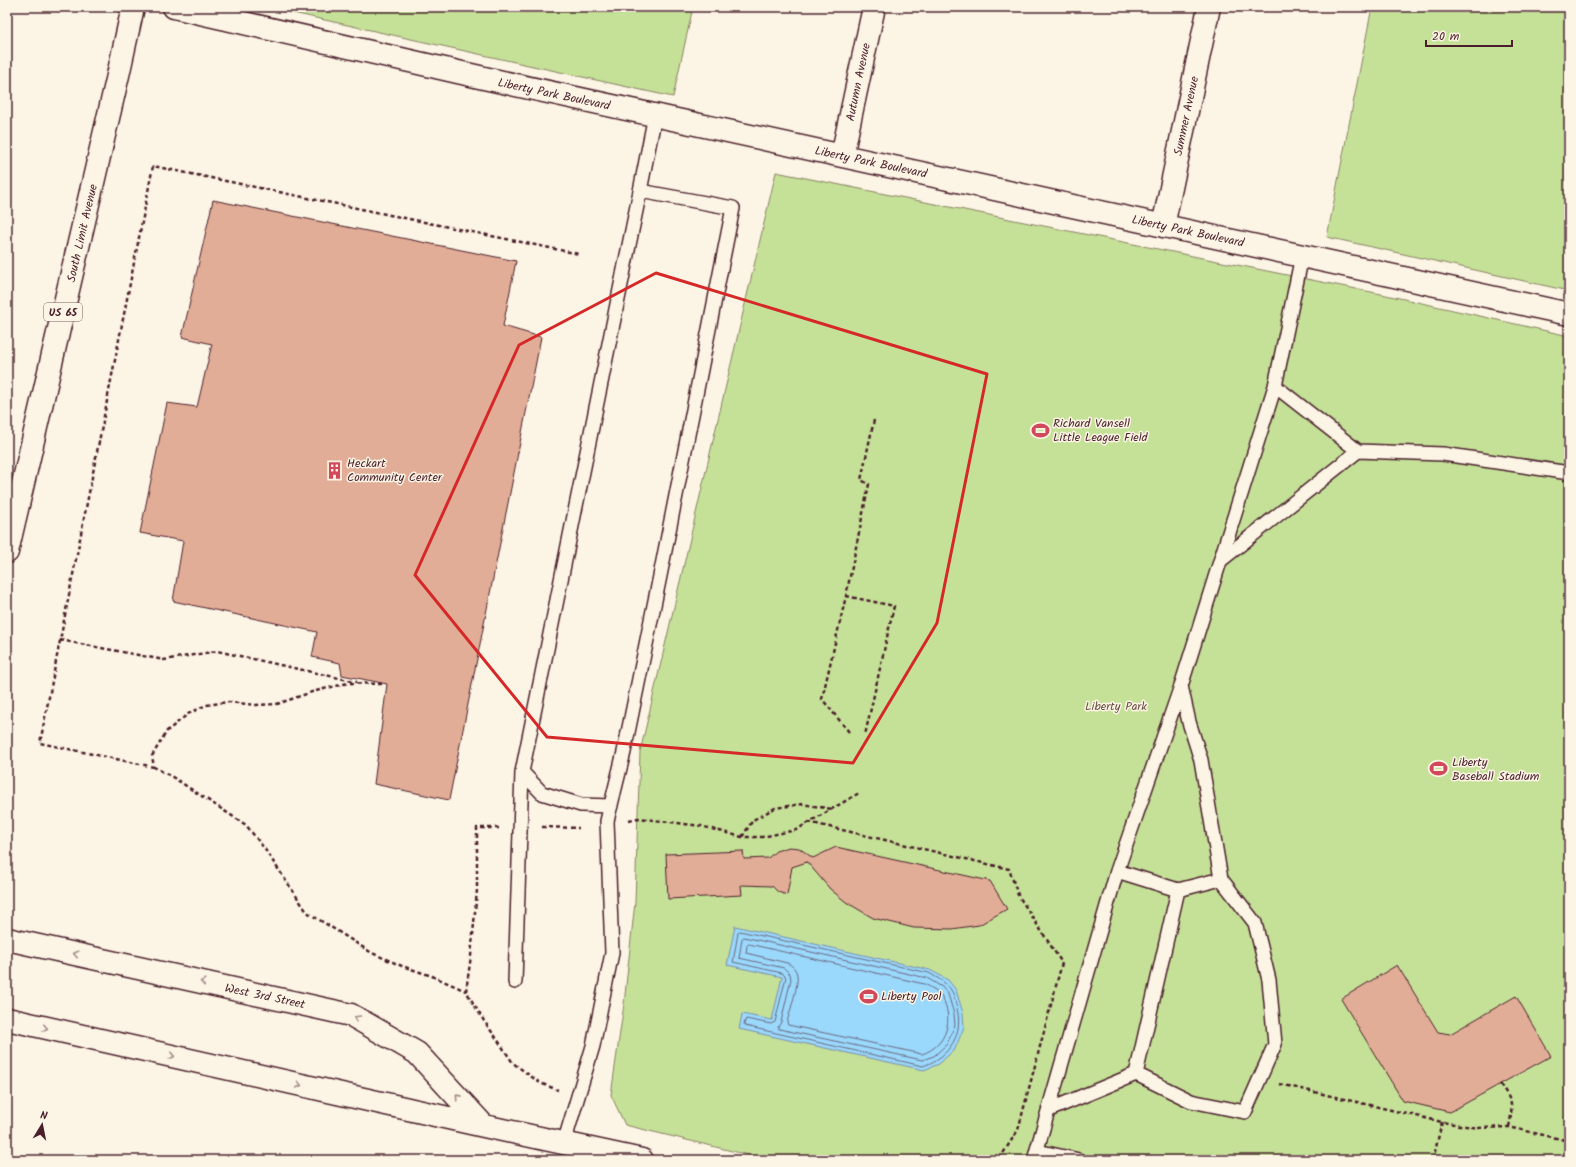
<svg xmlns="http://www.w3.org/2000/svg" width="1576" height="1167" viewBox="0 0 1576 1167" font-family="Kalam,sans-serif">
  <rect width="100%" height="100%" fill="#fcf5e5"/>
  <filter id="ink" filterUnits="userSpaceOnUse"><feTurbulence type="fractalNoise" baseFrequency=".025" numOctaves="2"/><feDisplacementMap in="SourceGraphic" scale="8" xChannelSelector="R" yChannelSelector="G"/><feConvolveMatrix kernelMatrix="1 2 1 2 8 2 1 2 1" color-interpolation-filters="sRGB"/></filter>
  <g filter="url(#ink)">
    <path fill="#c5e198" stroke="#888062" d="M266,7H693L673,97Z
      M1372,7H1569V291L1327,237Z
      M776,172L1386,295L1569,336V1160H769L625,1125L611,1095L624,1004L635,902L640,752Z"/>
    <path fill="#9ad8fc" stroke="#7a8ea8" d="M735,926L930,970L948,980L956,990L963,1013L964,1027L955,1049L939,1064L924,1070L739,1029L742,1014L772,1020L782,977L727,965Z"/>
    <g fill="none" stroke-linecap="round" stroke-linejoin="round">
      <path stroke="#6a697f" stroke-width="1" d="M740,931L929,973C937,978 946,982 951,990C954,994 955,1000 956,1005C965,1033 950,1057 923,1066L745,1026L744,1024L746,1019L771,1024L775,1022L786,977L782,973L733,962L738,933Z
        M744,937L927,978L942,987L948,994L954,1014L955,1025L947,1044L934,1056L922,1060L779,1029L778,1027L781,1022L791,979L790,974L784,968L739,958L742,939Z
        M749,944L924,984C930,987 939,991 942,997C954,1019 947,1046 922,1054L788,1025L787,1022C790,1011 799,984 797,975C796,969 792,965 787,963L746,953L747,946Z"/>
    </g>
    <path fill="#e2ad97" stroke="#4a1f2b" d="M213,200L516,261L503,326L541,337L449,800L374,784L387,684L342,675L340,663L312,657L317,632L173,601L183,541L140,533L167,403L197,407L212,344L182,337Z
      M789,847L799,848L813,858L836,847L990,881L1007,909L979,925L952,929L914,928L873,918L846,902L830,889L807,862L792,867L787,895L778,892L772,886L741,885L742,895L668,899L666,854L743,851L744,859L768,858L776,851Z
      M1397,965L1438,1032L1450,1034L1516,996L1551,1056L1450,1112L1403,1101L1341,999Z"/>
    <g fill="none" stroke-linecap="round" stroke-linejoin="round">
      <defs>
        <path id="service" d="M1275,386L1358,451L1443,454L1569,473
          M1220,561L1358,451
          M522,772L542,793L581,805L611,806
          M1117,871L1178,890L1221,879
          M515,982L522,772L640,191
          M1136,1074L1178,890
          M1049,1110L1136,1074L1191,1101L1245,1112L1275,1044L1269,980L1255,923L1221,879L1201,760L1189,722L1181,686
          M564,1143L593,1046L612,953L607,821L624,752L660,576L733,208L640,191L655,115
          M1037,1151L1079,1160
          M1034,1160L1117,871L1181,686L1275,386L1302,256"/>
        <path id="minor" d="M174,7L484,78L1569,314
          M842,156L874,7
          M1163,226L1209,7"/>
        <path id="tertiary" d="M7,939L351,1015L417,1053L484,1126
          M7,1019L484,1126L642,1160"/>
        <path id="trunk" d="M7,552L119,71L133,7"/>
      </defs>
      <use href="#service" stroke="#4a1f2b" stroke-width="16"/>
      <use href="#minor" stroke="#4a1f2b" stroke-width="25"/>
      <use href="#tertiary" stroke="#4a1f2b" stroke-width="25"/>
      <use href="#trunk" stroke="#4a1f2b" stroke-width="25"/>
      <path stroke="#4a1f2b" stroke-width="2.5" stroke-dasharray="4 3" stroke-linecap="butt" d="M846,596L894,606L865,735
        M60,640L164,660L217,651L357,682
        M382,684L348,683L312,692L277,704L256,705L228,702L206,705L188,714L167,731L152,756L154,767L174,778L246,825L264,848L307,912L372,953L402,966L432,976L466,991
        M849,732L822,699L846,596L869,484L861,480L874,420
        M154,767L40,743L153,166L579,254
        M629,820L638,818L701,826L742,837H762L796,830L859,793
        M808,822L1009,869L1018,895L1062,963L1018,1130L1002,1155L1001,1160
        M542,827L579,828
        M499,828H477V890L471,956L466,991L484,1021L497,1039L513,1063L540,1083L558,1090
        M742,837L753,820L775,808L802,804L832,809
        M1280,1084L1442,1122L1478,1128L1509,1127L1569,1141
        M1500,1084C1513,1102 1513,1105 1509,1127
        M1433,1160L1442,1122"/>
      <use href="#service" stroke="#fcf5e5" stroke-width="13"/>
      <use href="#minor" stroke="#fcf5e5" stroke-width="22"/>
      <use href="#tertiary" stroke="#fcf5e5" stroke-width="22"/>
      <use href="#trunk" stroke="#fcf5e5" stroke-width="22"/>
    </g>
    <defs><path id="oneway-chevron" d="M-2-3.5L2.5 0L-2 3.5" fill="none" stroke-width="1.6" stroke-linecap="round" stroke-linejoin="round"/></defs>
    <g stroke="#a38a88">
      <use href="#oneway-chevron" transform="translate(76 954) rotate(-168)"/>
      <use href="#oneway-chevron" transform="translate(203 982) rotate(-168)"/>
      <use href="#oneway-chevron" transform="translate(357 1018) rotate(-150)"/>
      <use href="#oneway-chevron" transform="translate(45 1028) rotate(13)"/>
      <use href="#oneway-chevron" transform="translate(172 1056) rotate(13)"/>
      <use href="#oneway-chevron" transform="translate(299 1085) rotate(13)"/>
      <use href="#oneway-chevron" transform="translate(458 1097) rotate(-132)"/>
    </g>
  </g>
  <path fill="none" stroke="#d62828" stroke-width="3" stroke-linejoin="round" d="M656,273L987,374L937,623L853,763L547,737L415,575L519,345Z"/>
  <defs>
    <symbol id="stadium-bare" viewBox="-9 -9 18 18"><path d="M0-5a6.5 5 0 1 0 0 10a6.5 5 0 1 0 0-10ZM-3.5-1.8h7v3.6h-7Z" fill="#d1495b" stroke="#fcf5e5" stroke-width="2.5" paint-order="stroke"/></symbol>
    <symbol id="building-bare" viewBox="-9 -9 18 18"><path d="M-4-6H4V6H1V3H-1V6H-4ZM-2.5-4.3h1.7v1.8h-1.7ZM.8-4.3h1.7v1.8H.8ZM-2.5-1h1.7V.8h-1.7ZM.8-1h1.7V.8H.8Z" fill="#d1495b" stroke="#fcf5e5" stroke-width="2.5" paint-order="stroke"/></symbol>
  </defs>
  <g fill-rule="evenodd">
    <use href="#stadium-bare" x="1028" y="418" width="25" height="25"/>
    <use href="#building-bare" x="322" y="458" width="25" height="25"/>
    <use href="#stadium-bare" x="1426" y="756" width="25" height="25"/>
    <use href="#stadium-bare" x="856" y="984" width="25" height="25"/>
  </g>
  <g text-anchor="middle" stroke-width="3" stroke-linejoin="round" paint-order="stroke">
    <rect fill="#fcf5e5" stroke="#7f5f63" stroke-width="1" x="44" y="303" width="38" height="18" rx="3"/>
    <g font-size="11" font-weight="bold" fill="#4a1f2b">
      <text x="63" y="316">US 65</text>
    </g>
    <g font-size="12" fill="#4a1f2b" stroke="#fcf5e5">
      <text transform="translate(858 82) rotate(-78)" y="4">Autumn Avenue</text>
      <text transform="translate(554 94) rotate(12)" y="4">Liberty Park Boulevard</text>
      <text transform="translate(1186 116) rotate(-78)" y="4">Summer Avenue</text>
      <text transform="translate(871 162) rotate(12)" y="4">Liberty Park Boulevard</text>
      <text transform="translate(1188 231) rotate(12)" y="4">Liberty Park Boulevard</text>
      <text transform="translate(82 233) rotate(-77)" y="4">South Limit Avenue</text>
      <text transform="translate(265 996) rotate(12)" y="4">West 3rd Street</text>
    </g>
    <g font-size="12" fill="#4a1f2b" stroke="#fcf5e5" text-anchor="start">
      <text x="1053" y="427">Richard Vansell<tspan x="1053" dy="14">Little League Field</tspan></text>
      <text x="347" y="467">Heckart<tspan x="347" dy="14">Community Center</tspan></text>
      <text x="1452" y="766">Liberty<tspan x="1452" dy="14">Baseball Stadium</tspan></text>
      <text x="881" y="1000">Liberty Pool</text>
    </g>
    <g font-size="12" fill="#695046" stroke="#fcf5e5">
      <text x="1116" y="710">Liberty Park</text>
    </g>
  </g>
  <rect width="1576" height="1167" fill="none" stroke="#fcf5e5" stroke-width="24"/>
  <rect x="12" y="12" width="1552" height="1143" fill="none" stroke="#4a1f2b" stroke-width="1.5" filter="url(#ink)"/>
  <g transform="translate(42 1125) rotate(10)" stroke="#fcf5e5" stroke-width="3" paint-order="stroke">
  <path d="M0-3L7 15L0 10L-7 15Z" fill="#4a1f2b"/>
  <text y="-6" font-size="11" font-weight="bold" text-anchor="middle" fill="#4a1f2b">N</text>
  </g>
  <path d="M1426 40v6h86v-6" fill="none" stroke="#4a1f2b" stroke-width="2"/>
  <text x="1432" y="40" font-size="12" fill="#4a1f2b" stroke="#fcf5e5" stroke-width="3" paint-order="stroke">20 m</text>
</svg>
